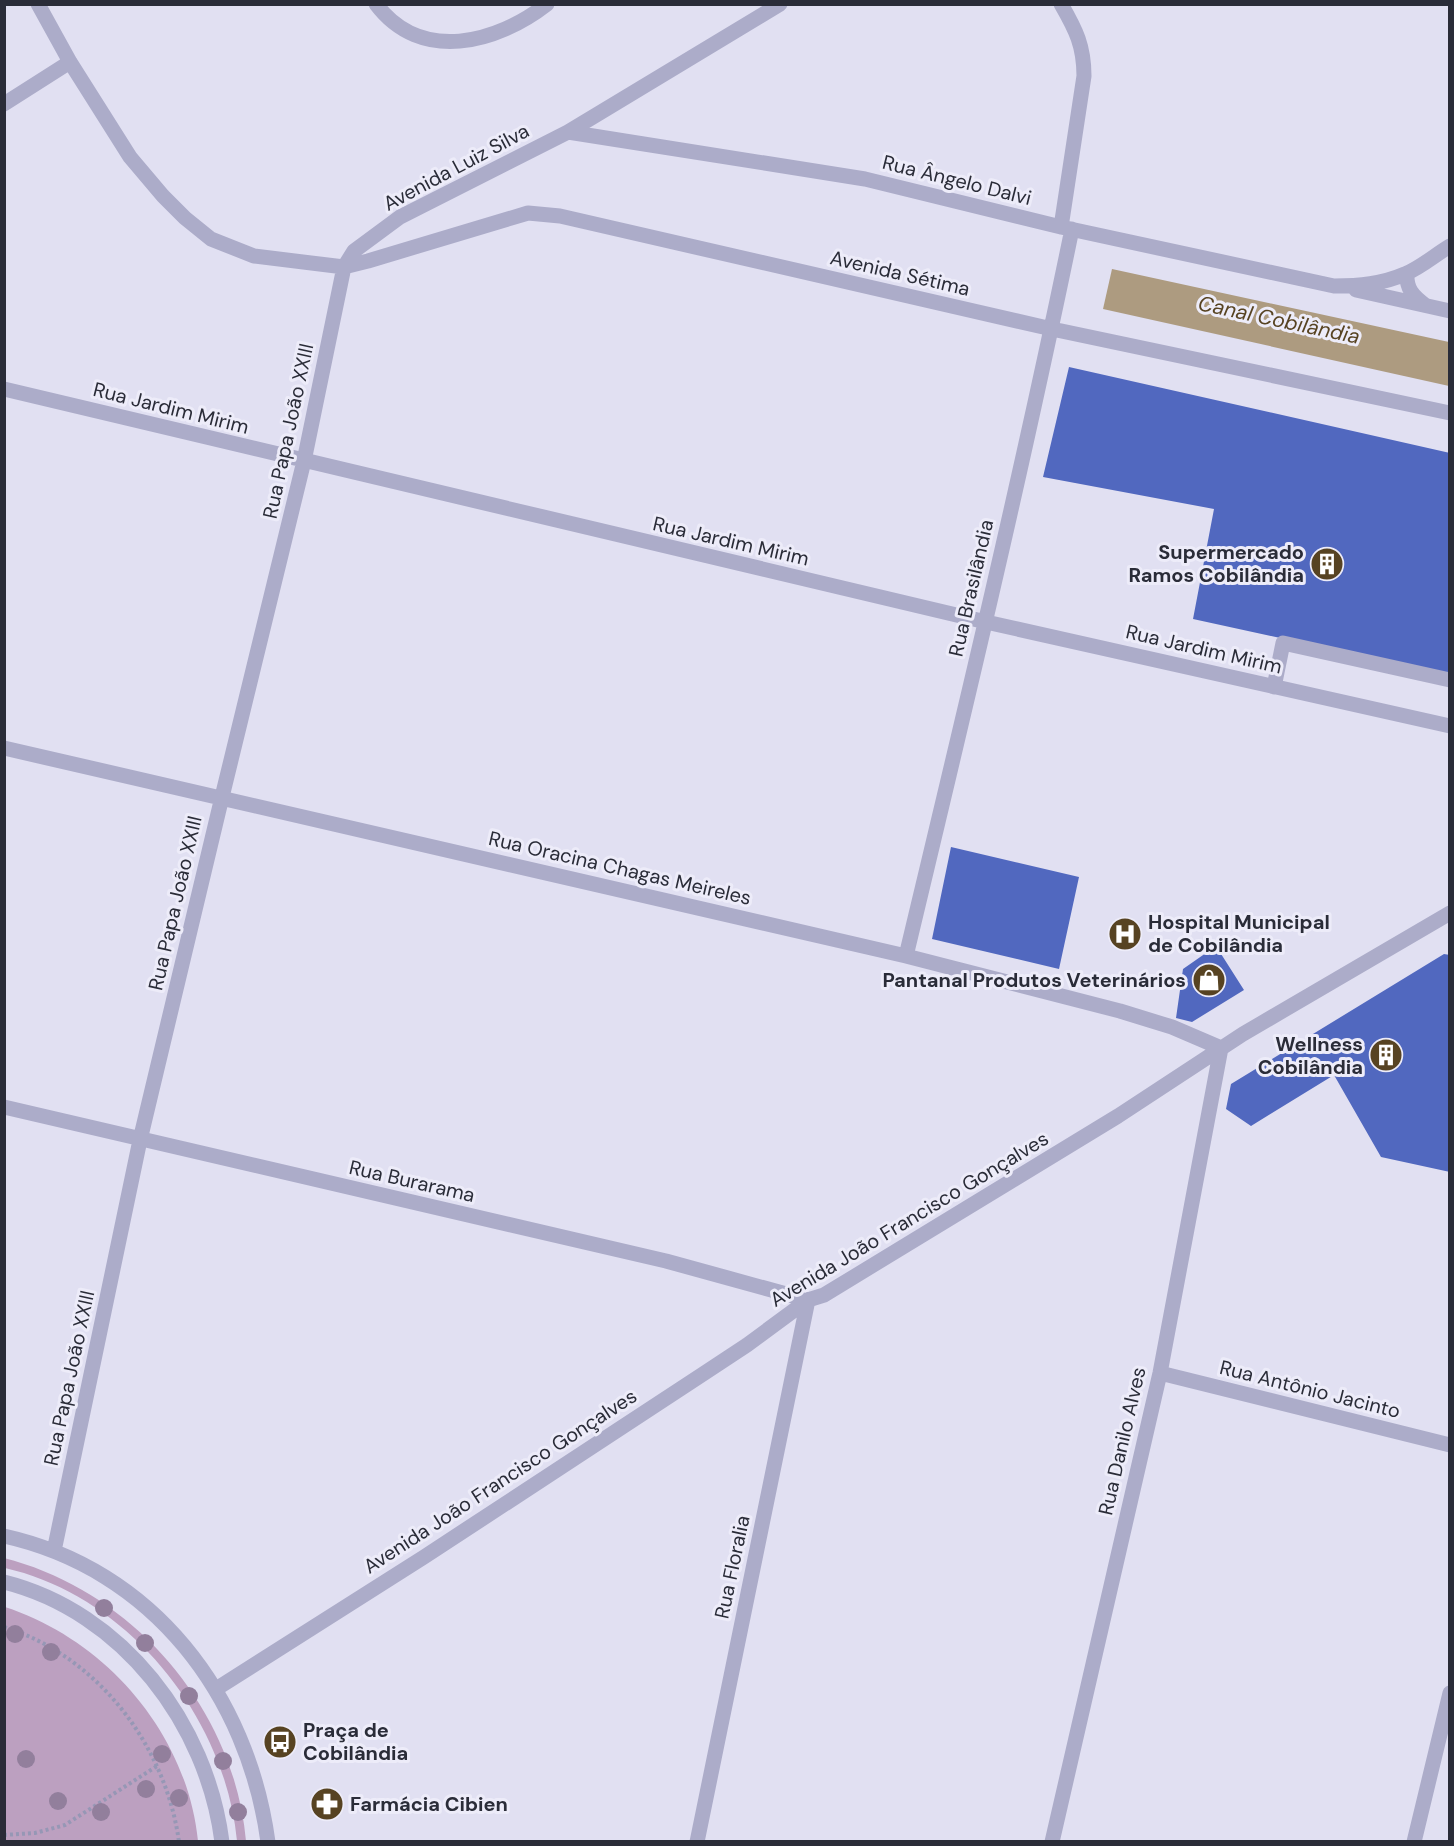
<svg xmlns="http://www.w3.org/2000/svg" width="1454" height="1846" viewBox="0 0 1454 1846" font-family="'DM Sans',sans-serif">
  <rect width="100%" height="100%" fill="#e1e0f2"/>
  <path fill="#bca0c0" d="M4,1558C133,1591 234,1708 246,1841H237C225,1716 128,1596 5,1568Z
    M5,1607C106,1640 187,1733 198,1841H5Z"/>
  <path fill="#ad9b80" d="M1112,269L1449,342V386L1103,309Z"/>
  <path fill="#5168bf" d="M1069,367L1450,453V675L1193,619L1214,509L1043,477Z
    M951,847L1079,877L1059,969L932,939Z
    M1216,946L1244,990L1192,1022L1176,1018L1183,969Z
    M1444,954L1450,955V1172L1381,1157L1334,1075L1251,1126L1226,1109L1231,1084Z"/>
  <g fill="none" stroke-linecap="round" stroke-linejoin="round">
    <path stroke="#9697b5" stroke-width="4" stroke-dasharray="3 3" stroke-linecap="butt" d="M4,1627C98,1656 166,1746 179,1842
      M4,1835L35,1833L65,1825L157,1766"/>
    <path stroke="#acacc9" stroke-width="15" d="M38,4L70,62L130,157L163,196L185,218L211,239L254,256L344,267L368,261L528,213L560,216L1052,329L1450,413
      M376,4C421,64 497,43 547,4
      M1061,4C1076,30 1084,46 1084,76L1061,227
      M4,104L70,62
      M568,132L865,179L1061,227L1334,286C1359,286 1382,284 1405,274C1420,268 1435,255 1450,246
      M1407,273C1406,289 1413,296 1425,305
      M1356,290L1450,311
      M4,389L986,622L1450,726
      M1274,687L1283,643L1450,680
      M4,748L906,956L1120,1011L1172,1027L1221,1048L1160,1373L1052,1842
      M906,956C964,714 1022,472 1072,229
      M4,1107L666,1261L808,1300L697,1842
      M1160,1373L1450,1445
      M4,1536C153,1569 248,1695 268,1842
      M54,1551L140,1140L222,797L304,461L344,267L354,251L400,217L568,132L780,4
      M4,1582C123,1612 207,1724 222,1842
      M216,1689L424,1557L700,1376L747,1345L808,1300L824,1295L1118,1116L1243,1034L1450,913
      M1414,1842L1450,1693"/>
  </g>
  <g fill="#927f9c">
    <circle cx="104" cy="1608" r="9"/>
    <circle cx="15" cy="1634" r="9"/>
    <circle cx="145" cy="1643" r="9"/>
    <circle cx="51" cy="1652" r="9"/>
    <circle cx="189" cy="1696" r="9"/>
    <circle cx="162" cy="1754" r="9"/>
    <circle cx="26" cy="1759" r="9"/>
    <circle cx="223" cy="1761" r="9"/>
    <circle cx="146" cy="1789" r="9"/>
    <circle cx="179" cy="1798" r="9"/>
    <circle cx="58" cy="1801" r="9"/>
    <circle cx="101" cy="1812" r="9"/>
    <circle cx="238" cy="1812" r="9"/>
  </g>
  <defs>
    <symbol id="building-disc" viewBox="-11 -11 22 22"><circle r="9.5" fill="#574322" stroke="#edecf9"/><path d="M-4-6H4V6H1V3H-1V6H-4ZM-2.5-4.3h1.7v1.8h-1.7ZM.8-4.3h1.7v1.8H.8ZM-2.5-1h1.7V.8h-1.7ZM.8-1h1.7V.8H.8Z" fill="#fff"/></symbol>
    <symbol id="hospital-disc" viewBox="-11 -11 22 22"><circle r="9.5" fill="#574322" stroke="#edecf9"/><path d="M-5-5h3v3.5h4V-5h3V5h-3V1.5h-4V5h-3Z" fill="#fff"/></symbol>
    <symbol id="shop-disc" viewBox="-11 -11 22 22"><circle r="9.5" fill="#574322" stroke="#edecf9"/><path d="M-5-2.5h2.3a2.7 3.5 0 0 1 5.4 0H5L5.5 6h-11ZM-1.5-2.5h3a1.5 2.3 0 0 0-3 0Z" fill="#fff"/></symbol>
    <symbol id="bus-disc" viewBox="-11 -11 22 22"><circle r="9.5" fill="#574322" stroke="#edecf9"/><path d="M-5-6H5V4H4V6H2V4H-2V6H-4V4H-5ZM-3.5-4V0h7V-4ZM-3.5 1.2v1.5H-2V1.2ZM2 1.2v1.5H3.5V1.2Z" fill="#fff"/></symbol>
    <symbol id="pharmacy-disc" viewBox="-11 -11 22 22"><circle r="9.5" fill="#574322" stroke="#edecf9"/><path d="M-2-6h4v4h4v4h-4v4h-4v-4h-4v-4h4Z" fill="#fff"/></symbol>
  </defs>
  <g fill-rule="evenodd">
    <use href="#building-disc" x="1308" y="545" width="38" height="38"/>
    <use href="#hospital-disc" x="1106" y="915" width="38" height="38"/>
    <use href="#shop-disc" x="1190" y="961" width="38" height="38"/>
    <use href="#building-disc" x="1367" y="1036" width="38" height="38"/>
    <use href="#bus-disc" x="261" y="1723" width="38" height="38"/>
    <use href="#pharmacy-disc" x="308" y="1785" width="38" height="38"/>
  </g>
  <g text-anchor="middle" stroke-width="6" stroke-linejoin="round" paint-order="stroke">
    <g font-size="20" fill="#2a2c38" stroke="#edecf9">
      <text transform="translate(456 167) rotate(-28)" y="7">Avenida Luiz Silva</text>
      <text transform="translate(957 180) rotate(14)" y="7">Rua Ângelo Dalvi</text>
      <text transform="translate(900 273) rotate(13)" y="7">Avenida Sétima</text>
      <text transform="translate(171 408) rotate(14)" y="7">Rua Jardim Mirim</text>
      <text transform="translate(288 431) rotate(-78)" y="7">Rua Papa João XXIII</text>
      <text transform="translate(731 541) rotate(13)" y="7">Rua Jardim Mirim</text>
      <text transform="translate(971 588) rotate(-77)" y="7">Rua Brasilândia</text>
      <text transform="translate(1204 649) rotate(13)" y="7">Rua Jardim Mirim</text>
      <text transform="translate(620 868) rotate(13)" y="7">Rua Oracina Chagas Meireles</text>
      <text transform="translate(175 903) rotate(-77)" y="7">Rua Papa João XXIII</text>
      <text transform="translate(412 1181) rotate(13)" y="7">Rua Burarama</text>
      <text transform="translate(909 1219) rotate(-31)" y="7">Avenida João Francisco Gonçalves</text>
      <text transform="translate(69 1378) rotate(-78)" y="7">Rua Papa João XXIII</text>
      <text transform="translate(1310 1389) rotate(14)" y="7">Rua Antônio Jacinto</text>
      <text transform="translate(1122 1441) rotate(-77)" y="7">Rua Danilo Alves</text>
      <text transform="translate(500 1481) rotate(-33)" y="7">Avenida João Francisco Gonçalves</text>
      <text transform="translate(732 1567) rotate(-78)" y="7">Rua Floralia</text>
    </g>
    <g font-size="20" font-weight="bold" fill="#2a2c38" stroke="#edecf9" text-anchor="end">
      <text x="1304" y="559">Supermercado<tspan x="1304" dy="23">Ramos Cobilândia</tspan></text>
      <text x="1148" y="929" text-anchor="start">Hospital Municipal<tspan x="1148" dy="23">de Cobilândia</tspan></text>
      <text x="1186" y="987">Pantanal Produtos Veterinários</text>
      <text x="1363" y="1051">Wellness<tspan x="1363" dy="23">Cobilândia</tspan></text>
      <text x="303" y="1737" text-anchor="start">Praça de<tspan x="303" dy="23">Cobilândia</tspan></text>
      <text x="350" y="1811" text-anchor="start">Farmácia Cibien</text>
    </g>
    <g font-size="21" font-style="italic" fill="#574322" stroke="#edecf9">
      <text transform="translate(1279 320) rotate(12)" y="7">Canal Cobilândia</text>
    </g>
  </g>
  <rect width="1454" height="1846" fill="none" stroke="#2a2c38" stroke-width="12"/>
</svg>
